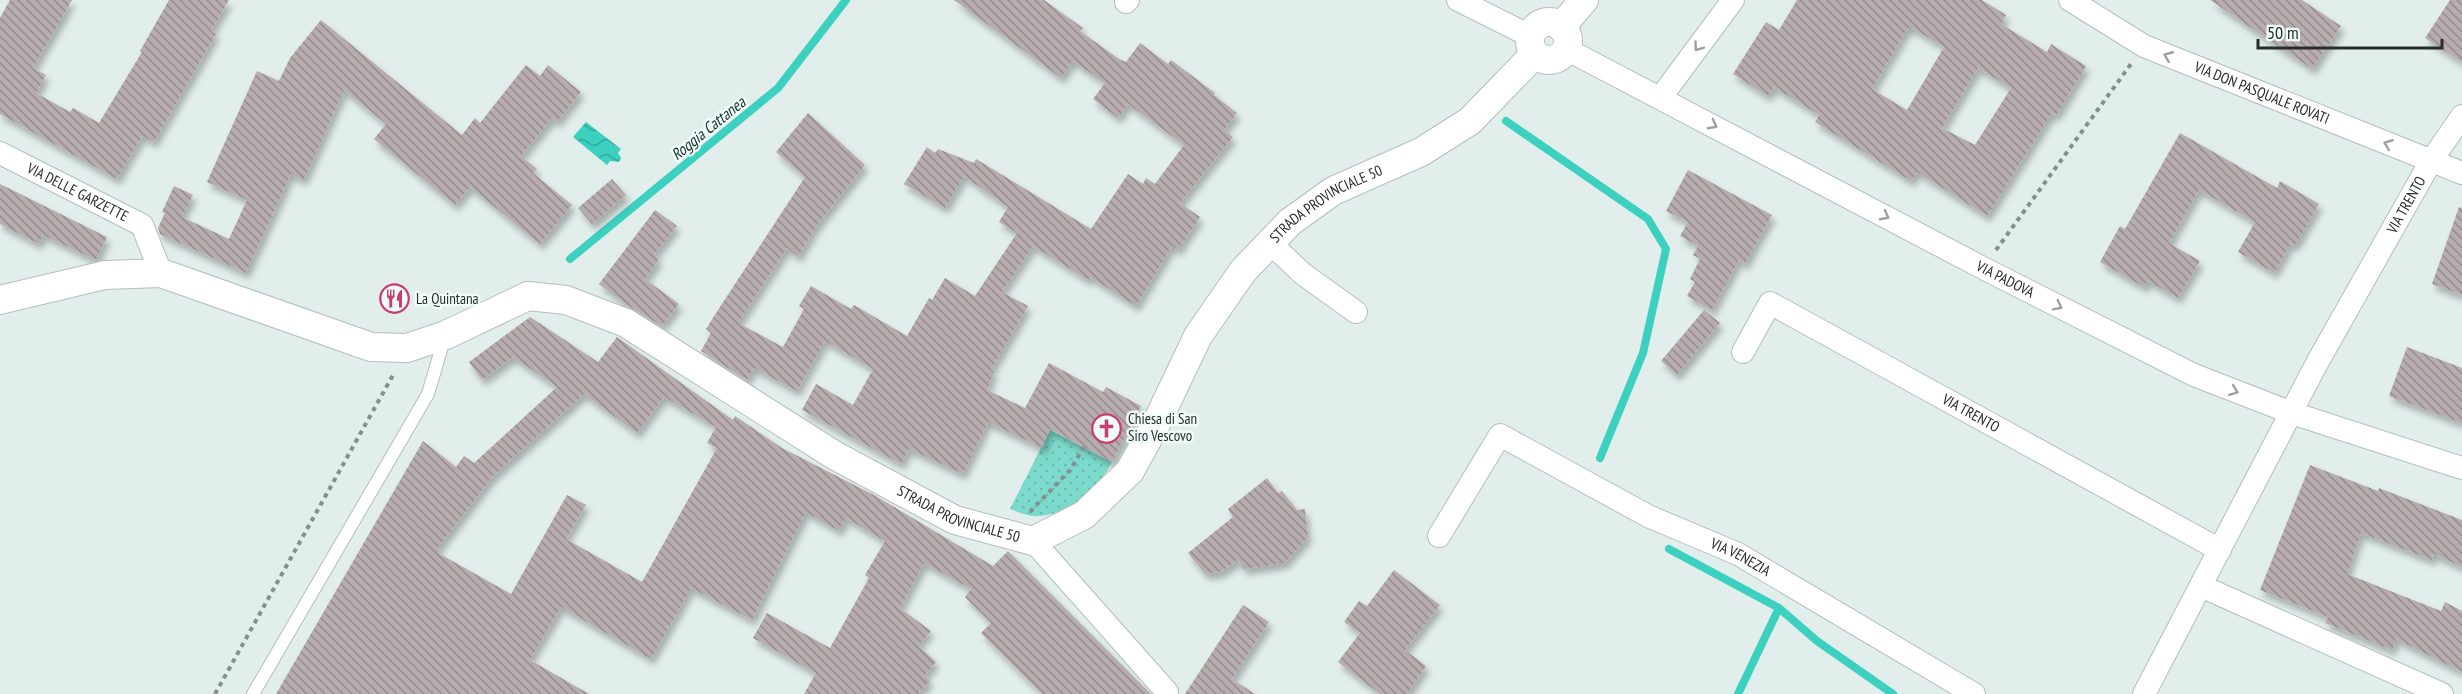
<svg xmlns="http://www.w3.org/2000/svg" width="2462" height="694" viewBox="0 0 2462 694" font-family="'PT Sans Narrow',sans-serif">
  <defs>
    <pattern id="green-dots" width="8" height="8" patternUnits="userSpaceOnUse" patternTransform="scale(1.5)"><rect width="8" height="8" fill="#7bdacc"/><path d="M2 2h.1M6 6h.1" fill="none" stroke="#6abbaf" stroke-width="1.8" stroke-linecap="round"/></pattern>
    <pattern id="water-waves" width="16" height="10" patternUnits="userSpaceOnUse" patternTransform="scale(1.5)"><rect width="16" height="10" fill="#3cd0bf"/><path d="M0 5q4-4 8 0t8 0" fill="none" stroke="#32a99b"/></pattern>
    <pattern id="building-back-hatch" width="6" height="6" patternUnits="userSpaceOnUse" patternTransform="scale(1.5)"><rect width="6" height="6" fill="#b7acae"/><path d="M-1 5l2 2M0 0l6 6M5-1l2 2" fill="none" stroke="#958c8e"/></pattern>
    <filter id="shadow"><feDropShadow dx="3.5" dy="6" stdDeviation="3" flood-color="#0004"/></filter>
  </defs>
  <rect width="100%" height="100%" fill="#e2eeec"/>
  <path fill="url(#green-dots)" d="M1050,430L1112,462C1099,488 1069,515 1038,516C1028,517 1019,512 1010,509Z"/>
  <path fill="url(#water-waves)" d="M586,122L621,149L618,153L621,158L619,162L610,161L607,165L573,137Z"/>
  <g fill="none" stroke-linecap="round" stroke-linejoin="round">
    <path stroke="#3cd0bf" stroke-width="8" d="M1506,121L1648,219L1666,249L1643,353L1600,458
      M570,259L778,88L846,0
      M1669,549L1779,608L1738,694
      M1779,608L1817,641L1893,694"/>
  </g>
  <path fill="url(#building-back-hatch)" fill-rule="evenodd" filter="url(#shadow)" d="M10,0H72L33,68L46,75L36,93L70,112L73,108L99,123L142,52L140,51L169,0H229L211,31L216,34L154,142L142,136L117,179L0,114V18Z
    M954,0H1044L1083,28L1080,31L1119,59L1126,62L1140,43L1168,64L1171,60L1215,93L1214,95L1237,113L1224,130L1233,137L1180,203L1200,217L1178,250L1172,246L1136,306L1090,277L1088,280L1033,246L1002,292L1028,306L991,370L994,372L987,390L1025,408L1049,363L1103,392L1106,387L1141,406L1112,462L1050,429L1042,448L988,422L963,474L909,449L901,464L802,410L816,384L853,405L873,369L825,341L797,391L754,368L747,380L701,351L711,333L706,329L718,310L805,177L776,152L808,113L865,165L817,225L798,257L787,248L738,323L783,347L804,309L799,306L811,286L851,309L854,305L907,336L929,298L932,300L945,278L975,296L1017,233L999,222L1008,207L964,176L945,208L904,184L927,147L935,153L938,149L974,163L976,159L1091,229L1128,174L1143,184L1146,178L1155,184L1184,145L1128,104L1118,118L1093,99L1105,83L1073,61L1061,78Z
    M1797,0H1982L2006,15L2001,24L2047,52L2051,44L2086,66L2056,116L2052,113L1987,216L1917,172L1911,181L1862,151L1815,122L1819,115L1774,87L1768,96L1733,74L1766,22L1779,30ZM1908,28L1911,30L1912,28L1944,47L1907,110L1872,89ZM1978,68L2011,88L1975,145L1942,128Z
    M2210,0H2302L2341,26L2312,69Z
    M2450,0H2462V62L2425,38Z
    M321,20L462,135L475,118L480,123L526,65L540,76L548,65L581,92L557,122L552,118L521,156L537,169L533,173L572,205L540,244L470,187L455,205L374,139L386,124L344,90L304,180L291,174L246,273L160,234L158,228L165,213L162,212L174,186L193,195L182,217L229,239L247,200L207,182L257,71L279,81L290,58Z
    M2180,133L2277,188L2280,181L2319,204L2295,246L2291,243L2274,273L2238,252L2255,222L2199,190L2169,243L2200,261L2178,298L2148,281L2144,287L2100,262L2120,226L2125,229Z
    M1688,170L1772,215L1745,264L1739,260L1712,310L1687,296L1695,282L1690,279L1700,259L1693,255L1698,246L1680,236L1688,222L1666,211Z
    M612,179L626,195L592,224L578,208Z
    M0,184L107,237L96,260L43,235L39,244L0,224Z
    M2459,207L2462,208V295L2432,284Z
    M655,210L677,226L654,255L659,259L645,279L679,304L662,326L630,307L599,284Z
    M1704,310L1720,323L1677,375L1661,361Z
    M530,317L598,362L617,337L733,420L735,416L782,448L874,495L993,566L1008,551L1151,694H1042L981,633L991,623L965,597L971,589L924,563L900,608L931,631L918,645L936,662L925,675L930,681L918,694H804L816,673L753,638L767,613L830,648L869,578L865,575L885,541L846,518L839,531L806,512L752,620L691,588L651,659L561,607L530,660L589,694H276L423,441L456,467L464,456L474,463L557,387L513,357L482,380L469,362ZM584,394L637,433L664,397L716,427L707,443L717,448L642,582L566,539L586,505L567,495L511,594L438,553L441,550L437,549L493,476Z
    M2407,347L2462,368V423L2389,396Z
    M2310,465L2378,491L2379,488L2462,520V567L2434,554L2432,560L2361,533L2347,574L2441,611L2445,602L2462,611V672L2396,639L2392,650L2325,623L2328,617L2260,590Z
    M1267,478L1278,493L1282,491L1297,510L1305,509L1308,537L1285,563L1244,569L1238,560L1221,572L1205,574L1188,553L1233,517L1228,509Z
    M1394,570L1440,605L1405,650L1426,666L1407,694H1380L1338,662L1360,633L1344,622L1359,601L1367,606Z
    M1243,605L1269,622L1232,679L1255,694H1185Z"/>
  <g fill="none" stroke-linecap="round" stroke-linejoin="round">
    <defs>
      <path id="service" d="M253,694L428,394L445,336"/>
      <g id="minor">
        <path d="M1458,0L1530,36"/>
        <path id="s1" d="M2070,0L2144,46L2462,173"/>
        <path d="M1126,2L1128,0"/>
        <path id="s2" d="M1566,49L1983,268L2194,375L2292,413L2462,468"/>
        <path d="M1661,97L1733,0"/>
        <path id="s3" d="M0,153L142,225L161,273"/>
        <path d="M1270,243L1303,274L1356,312"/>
        <path id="s4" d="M1743,352L1770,303L2220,550"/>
        <path id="s5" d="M1439,536L1500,435L1648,516L1738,554L1974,694"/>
        <path d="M1033,541L1167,692"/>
        <path d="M2201,586L2442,694"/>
        <path id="s6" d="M2144,694L2317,363L2431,161L2462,116"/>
      </g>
      <g id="tertiary">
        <circle cx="1549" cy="41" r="19"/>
        <path d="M1561,27L1584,0"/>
        <path id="s7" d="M0,300L105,275L161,273L371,347L407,348L446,335L528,296L566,300L626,323L834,455L955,520L1033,541L1084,515L1130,471L1157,422L1198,336L1243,271L1290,222L1333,191L1421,152L1470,121L1534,55"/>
      </g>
    </defs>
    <use href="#service" stroke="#b3bfbd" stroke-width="14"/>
    <use href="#minor" stroke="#b3bfbd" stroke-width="24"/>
    <use href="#tertiary" stroke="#b3bfbd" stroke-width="30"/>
    <path stroke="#868f8d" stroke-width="4" stroke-dasharray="4.5 4.5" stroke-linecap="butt" d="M1996,250L2131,64
      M1030,512L1070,470L1084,447
      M215,694L393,375"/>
    <use href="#service" stroke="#fff" stroke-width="12"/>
    <use href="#minor" stroke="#fff" stroke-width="22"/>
    <use href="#tertiary" stroke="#fff" stroke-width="28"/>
  </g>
  <defs><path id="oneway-chevron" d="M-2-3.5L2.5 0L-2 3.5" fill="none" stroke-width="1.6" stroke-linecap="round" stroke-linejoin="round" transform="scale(1.5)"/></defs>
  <g stroke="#9ea0a0">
    <use href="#oneway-chevron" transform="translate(1698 47) rotate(126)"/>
    <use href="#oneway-chevron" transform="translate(2168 56) rotate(-158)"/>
    <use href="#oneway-chevron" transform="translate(1713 125) rotate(28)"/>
    <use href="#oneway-chevron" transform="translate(2388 144) rotate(-158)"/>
    <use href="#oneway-chevron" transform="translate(1885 216) rotate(28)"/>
    <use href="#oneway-chevron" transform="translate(2058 306) rotate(27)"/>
    <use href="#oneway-chevron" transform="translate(2234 391) rotate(21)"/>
  </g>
  <defs>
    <symbol id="restaurant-ring" viewBox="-11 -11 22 22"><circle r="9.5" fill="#effcf9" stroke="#ca3d6c" stroke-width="1.5"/><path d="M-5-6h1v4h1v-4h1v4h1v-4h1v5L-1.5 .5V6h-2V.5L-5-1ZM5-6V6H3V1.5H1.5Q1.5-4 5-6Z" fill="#ca3d6c"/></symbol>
    <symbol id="church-ring" viewBox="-11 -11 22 22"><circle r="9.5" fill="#effcf9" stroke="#ca3d6c" stroke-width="1.5"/><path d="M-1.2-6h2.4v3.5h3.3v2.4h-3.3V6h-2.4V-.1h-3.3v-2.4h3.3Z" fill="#ca3d6c"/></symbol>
  </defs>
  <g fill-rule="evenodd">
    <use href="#restaurant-ring" x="378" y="282" width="33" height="33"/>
    <use href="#church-ring" x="1090" y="412" width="33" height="33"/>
  </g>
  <g text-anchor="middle" stroke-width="5" stroke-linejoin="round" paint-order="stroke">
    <g font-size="15" fill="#282d2c" stroke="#effcf9">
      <text dy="5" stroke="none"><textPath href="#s1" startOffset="214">VIA DON PASQUALE ROVATI</textPath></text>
      <text dy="5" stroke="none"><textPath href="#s3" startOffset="87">VIA DELLE GARZETTE</textPath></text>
      <text dy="5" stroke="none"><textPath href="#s6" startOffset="555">VIA TRENTO</textPath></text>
      <text dy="5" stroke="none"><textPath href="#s7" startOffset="1581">STRADA PROVINCIALE 50</textPath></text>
      <text dy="5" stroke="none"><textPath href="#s2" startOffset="496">VIA PADOVA</textPath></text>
      <text dy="5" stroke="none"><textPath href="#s4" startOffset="285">VIA TRENTO</textPath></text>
      <text dy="5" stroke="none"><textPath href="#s7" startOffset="1042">STRADA PROVINCIALE 50</textPath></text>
      <text dy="5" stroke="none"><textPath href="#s5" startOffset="388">VIA VENEZIA</textPath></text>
    </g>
    <g font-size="15" fill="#282d2c" stroke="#effcf9" text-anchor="start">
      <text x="416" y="304">La Quintana</text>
      <text x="1128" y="424">Chiesa di San<tspan x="1128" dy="17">Siro Vescovo</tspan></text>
    </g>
    <g font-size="16" font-style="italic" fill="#172f2b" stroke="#effcf9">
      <text transform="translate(708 128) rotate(-39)" y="6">Roggia Cattanea</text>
    </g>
  </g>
  <path d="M2258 39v9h184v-9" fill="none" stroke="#282d2c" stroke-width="3"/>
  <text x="2267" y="39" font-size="18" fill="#282d2c" stroke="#effcf9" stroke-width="4.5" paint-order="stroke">50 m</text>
</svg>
